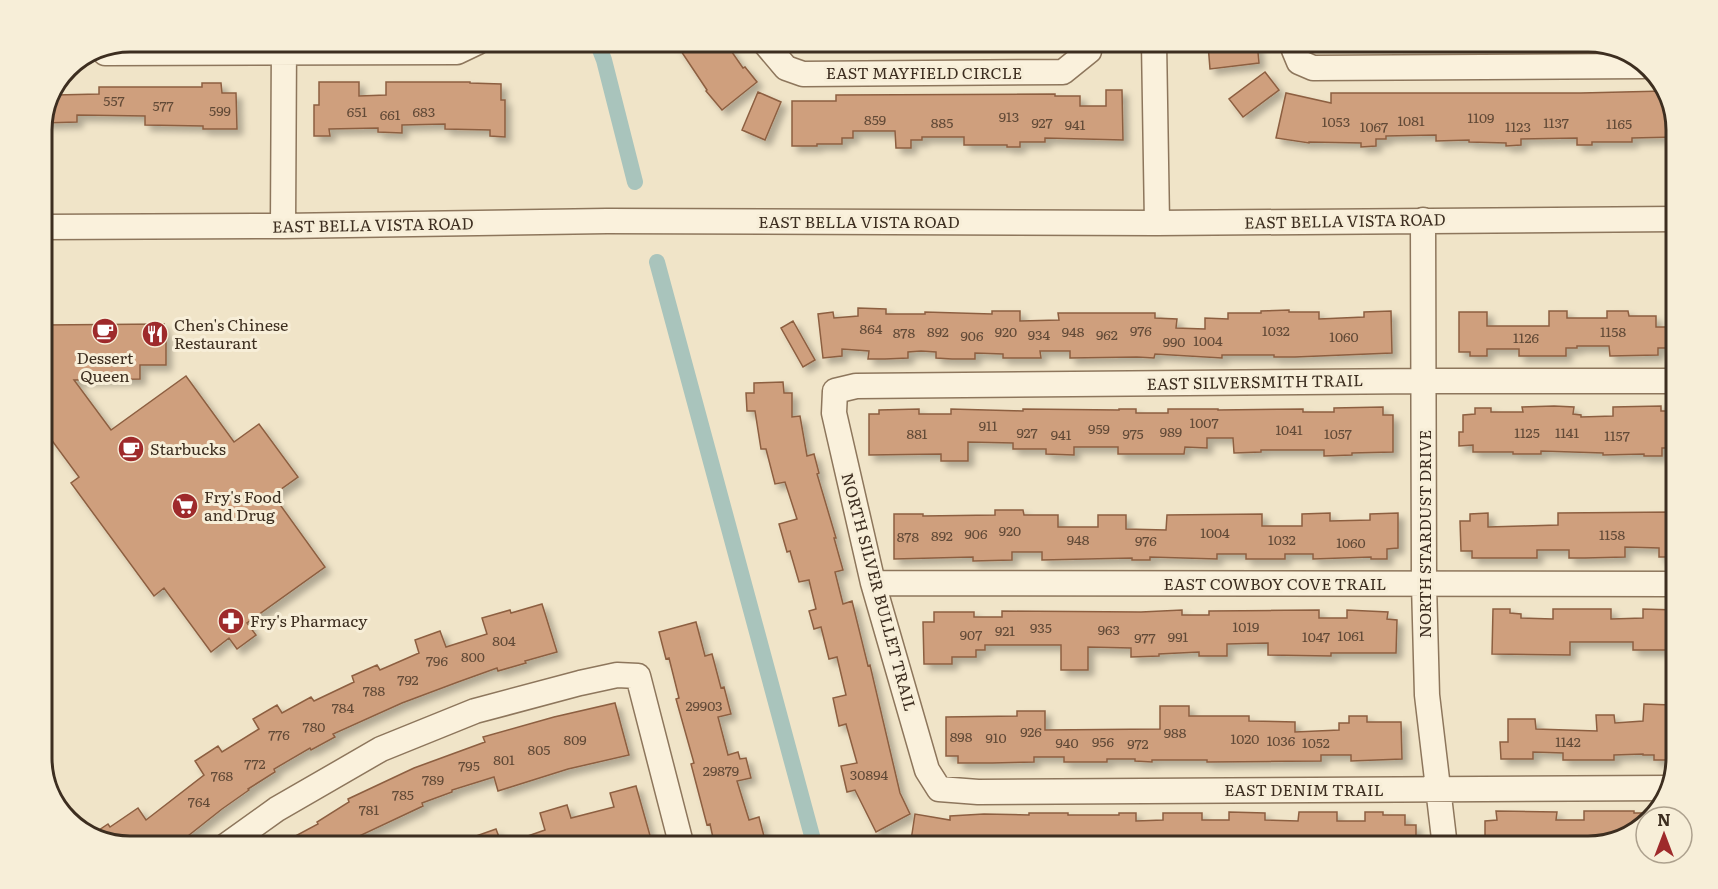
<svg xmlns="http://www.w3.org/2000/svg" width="1718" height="889" viewBox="0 0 1718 889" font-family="Literata,serif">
  <defs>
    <filter id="shadow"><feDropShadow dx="5.5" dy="5.5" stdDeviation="3" flood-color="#0004"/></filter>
  </defs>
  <rect width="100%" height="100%" fill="#f0e4c8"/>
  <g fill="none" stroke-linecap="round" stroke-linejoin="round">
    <path stroke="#a9c4bc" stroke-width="16" d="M597,42L604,60L635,182
      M657,262L815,847"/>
  </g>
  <path fill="#cf9f7d" stroke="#8d5f41" stroke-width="1.5" filter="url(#shadow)" d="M675,42H725L743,68L745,67L757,82L722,110L706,91L707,90Z
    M1229,42H1257L1259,63L1210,69L1208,44Z
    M1265,72L1279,90L1243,117L1229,99Z
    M319,82H359V96L386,95V82H470V83L501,84V100H505V137L490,136V130L445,129V124L402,125V133L378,132V128L329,129L330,136H314V105H319Z
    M202,83H221L222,93H236L237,129H203V126L145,125V116L77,115V122L43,123L56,95L99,94V87H202Z
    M1106,90H1122L1123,140L1045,138V142H1020V147H1007V145H964V137H922V140H911V148H896L895,131H853V138H842V144H817V146H792V101H836V95L1055,94V96H1080V106H1106Z
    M1664,91L1676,125V137L1632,138V142H1592V145H1577V138L1521,139V145L1506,146V143L1469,142V140L1436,141V135L1386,136V139H1376V146L1361,147V143L1309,142V143L1276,138L1286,93L1331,103V93H1581Z
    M758,92L781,102L765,140L742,130Z
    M858,308L886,309V314H925V312L992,314V311H1020V321L1059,320L1058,313H1155V318L1177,319L1176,328L1205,329V318L1228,319V313H1261V311L1289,310V312H1319V319L1364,317V312L1391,311L1392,353L1295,357H1274V355H1222V358L1155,354L1154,358L1137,357L1070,358V351H1040L1041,358H1003V354L975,353V359H952L936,358V352L921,351L908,352V358L885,359H868L869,351L842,349V356L823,358L818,314L833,312L834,318L858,316Z
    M1549,311H1567V318H1607V311H1628L1629,316H1656V327H1667V348H1658V355L1610,356L1609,346H1577V348H1566V356H1519V349H1487V356H1470V352H1459V312H1487V326H1549Z
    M793,321L815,360L803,367L781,328Z
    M164,324V333H166V365H140V379L74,380L111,430L186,376L234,442L259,424L298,477L273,495L325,567L247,623L256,635L237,649L229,638L211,652L164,588L154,596L71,483L79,477L42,427V325Z
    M783,382L784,393H792V417L800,416L807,456L814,454L819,473L817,474L836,538H834L843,570L835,572L843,604L852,601L868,666L870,665L900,793L910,814L876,832L855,790L847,792L841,766L857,763L846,724L839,726L833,698L846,695L837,657L829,659L821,627L814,629L809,611L816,609L809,580L799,582L790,551L787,552L779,524L797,519L785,482L775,484L766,449H761L755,411H747L746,393H754V383Z
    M1554,406L1574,407L1573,414L1581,415V417L1613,416V407L1661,406V411H1672V448H1662V456H1644V454L1603,455V453L1541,451V454H1513V452H1473V445L1459,446V432H1463V415L1475,414V408H1491V412H1523L1522,407Z
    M1383,407V415H1393V452L1352,453V455L1324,456V450H1261V452L1234,453L1233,438H1207V448L1185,447L1184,454H1118V447H1074V455L1046,454V449H1013V443L968,442V461H941V454L869,455V414H879V410L919,409V414H951V409L1023,411V409L1119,410V409H1136V413H1168V409H1218V410L1303,409V412H1334V408Z
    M995,510H1023L1024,515H1058V527H1098V515H1126V529L1166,530L1167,515L1262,514V526H1302V514L1330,513V521L1370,520V514L1398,513V548L1387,549V559H1371V557L1313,559V554H1285V559H1246V554H1217V559L1150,557V560H1132V558L1042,560V552H1012V560L973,561V557L894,559V514H923V516L995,515Z
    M1675,512V557H1659V548L1625,547V557L1585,558H1569V550H1537V558H1472V551H1461L1460,521H1470V514L1488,513V527L1558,525V513Z
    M542,604L557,652L525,661L526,663L498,671L497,668L458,682L402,703L333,734L335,737L311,750L310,748L274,769L275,772L248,789L249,790L222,809L174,847H131L92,838L90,836L108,824L110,827L138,808L146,820L204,775L195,761L218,746L222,752L259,729L253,719L277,705L282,713L311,697L314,701L354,682L352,676L377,665L380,670L419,653L415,640L440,631L446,647L487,634L482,618L510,610L511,613Z
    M1493,609H1510V613L1521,614V618L1553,619V609H1611V619L1643,618V609L1676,610V650H1633V642H1570V655L1492,654Z
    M1182,610V615H1209V611L1319,610V618H1347V610L1388,612L1387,619L1397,620L1396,653H1331V656L1268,655V643L1227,644V656H1199V652L1159,654V656L1131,657V648L1088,647V670H1061V645H985V650H976V657H952V664H924L923,622H934V612H974V617H1002V611L1141,612Z
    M696,622L705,656L712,654L721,688L724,687L731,714L718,717L728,755L738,752L740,759L746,758L751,778L737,781L749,820L759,817L766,844L753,847H715L710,824L707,825L691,764L694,763L676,699L679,698L669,658L666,659L659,632Z
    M615,703L629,755L568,769L498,791L494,777L452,790V792L422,803L423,806L357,837L363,847H275L318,824L317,822L349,802L348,799L414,768L485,742L483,737L554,717Z
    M1644,704L1671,705L1670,760H1654V755H1643V754L1614,755V760H1563V753L1533,752V759H1501L1500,742H1508V719H1535L1536,729L1597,731L1596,715H1614L1615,723L1643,721Z
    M1160,706H1189V716H1249V721L1295,722V732L1339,730V723H1349V716H1367V722H1401L1402,759L1351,761V755H1321V761L1207,762V760H1152V762L1135,761V759H1107V762H1064V757H1034V762L992,763H958V756H946V717L1017,716V711H1045V730L1160,729Z
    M636,786L651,839L621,847H452L451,845L496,829L502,845L545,830L540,813L567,805L571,818L614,807L610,793Z
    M1496,811L1557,812L1556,820H1584V811H1634V813H1653L1650,817H1646V821L1636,832L1608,841H1587V847H1485V821L1497,820Z
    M1229,812L1265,813V820L1298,821L1299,812H1337V821H1365V812H1383V815H1405V825H1416V847H1388V842H1349V847H1018V844H978L979,847H910L915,814L950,820V816L984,814L1029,815V813H1068V815H1119V813H1136V821L1163,820V813H1202V820H1229Z"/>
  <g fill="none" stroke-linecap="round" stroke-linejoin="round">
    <defs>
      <path id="minor" d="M764,42L786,68L803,74L1063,72L1089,51
        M1154,42L1157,223
        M1294,42V50L1299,62L1313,68L1643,66
        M105,53L457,52L478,42
        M1423,220L1424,584L1427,695L1445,847
        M283,226L284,42
        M42,227L283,226L607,221L1157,223L1676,219
        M873,583L1676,584
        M1669,788L978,792L939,789L927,770L873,583L834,413L835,391L856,386L1424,381H1676
        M224,847L277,809L381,749L475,711L580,683L617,675L638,676L682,847"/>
    </defs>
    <use href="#minor" stroke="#8d765c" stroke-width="27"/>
    <use href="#minor" stroke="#faf1dc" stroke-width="24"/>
  </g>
  <defs>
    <symbol id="cafe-disc" viewBox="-11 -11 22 22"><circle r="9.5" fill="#9e2a2b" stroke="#f7eed8"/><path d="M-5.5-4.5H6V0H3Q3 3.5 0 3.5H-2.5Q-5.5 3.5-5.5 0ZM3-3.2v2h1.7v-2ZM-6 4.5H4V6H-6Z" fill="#fff"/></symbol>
    <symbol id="restaurant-disc" viewBox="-11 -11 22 22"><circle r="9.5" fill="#9e2a2b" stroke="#f7eed8"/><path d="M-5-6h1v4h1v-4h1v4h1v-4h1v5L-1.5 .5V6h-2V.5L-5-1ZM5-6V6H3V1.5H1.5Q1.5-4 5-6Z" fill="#fff"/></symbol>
    <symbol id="supermarket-disc" viewBox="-11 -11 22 22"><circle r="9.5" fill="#9e2a2b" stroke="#f7eed8"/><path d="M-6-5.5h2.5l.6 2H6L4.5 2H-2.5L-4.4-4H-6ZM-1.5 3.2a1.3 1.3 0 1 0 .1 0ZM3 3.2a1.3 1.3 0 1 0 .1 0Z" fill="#fff"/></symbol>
    <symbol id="pharmacy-disc" viewBox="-11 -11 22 22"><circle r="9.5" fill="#9e2a2b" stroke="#f7eed8"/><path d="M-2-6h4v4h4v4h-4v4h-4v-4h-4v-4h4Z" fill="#fff"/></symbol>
  </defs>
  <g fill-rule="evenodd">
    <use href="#cafe-disc" x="90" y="316" width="30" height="30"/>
    <use href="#restaurant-disc" x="140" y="319" width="30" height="30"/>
    <use href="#cafe-disc" x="116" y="434" width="30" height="30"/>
    <use href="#supermarket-disc" x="170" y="491" width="30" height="30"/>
    <use href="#pharmacy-disc" x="216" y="606" width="30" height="30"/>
  </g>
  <g text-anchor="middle" stroke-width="6" stroke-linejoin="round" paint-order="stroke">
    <g font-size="14" fill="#624a37">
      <text x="114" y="106">557</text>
      <text x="163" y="111">577</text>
      <text x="220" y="116">599</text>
      <text x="357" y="117">651</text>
      <text x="424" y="117">683</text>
      <text x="390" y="120">661</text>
      <text x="1009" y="122">913</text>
      <text x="1481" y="123">1109</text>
      <text x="875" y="125">859</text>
      <text x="1411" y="126">1081</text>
      <text x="1336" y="127">1053</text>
      <text x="942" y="128">885</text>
      <text x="1042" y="128">927</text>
      <text x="1556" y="128">1137</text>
      <text x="1619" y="129">1165</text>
      <text x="1075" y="130">941</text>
      <text x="1374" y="132">1067</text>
      <text x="1518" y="132">1123</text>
      <text x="871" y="334">864</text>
      <text x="1141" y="336">976</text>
      <text x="1276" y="336">1032</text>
      <text x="938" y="337">892</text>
      <text x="1006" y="337">920</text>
      <text x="1073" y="337">948</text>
      <text x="1613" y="337">1158</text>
      <text x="904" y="338">878</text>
      <text x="1039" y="340">934</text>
      <text x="1107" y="340">962</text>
      <text x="972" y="341">906</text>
      <text x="1344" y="342">1060</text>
      <text x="1526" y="343">1126</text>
      <text x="1208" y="346">1004</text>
      <text x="1174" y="347">990</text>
      <text x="1204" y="428">1007</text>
      <text x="988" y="431">911</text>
      <text x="1099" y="434">959</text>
      <text x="1289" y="435">1041</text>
      <text x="1171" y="437">989</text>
      <text x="1027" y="438">927</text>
      <text x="1527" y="438">1125</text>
      <text x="1567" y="438">1141</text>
      <text x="917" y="439">881</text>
      <text x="1133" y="439">975</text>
      <text x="1338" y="439">1057</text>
      <text x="1061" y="440">941</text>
      <text x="1617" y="441">1157</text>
      <text x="1010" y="536">920</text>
      <text x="1215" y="538">1004</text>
      <text x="976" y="539">906</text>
      <text x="1612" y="540">1158</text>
      <text x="942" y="541">892</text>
      <text x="908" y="542">878</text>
      <text x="1078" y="545">948</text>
      <text x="1282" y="545">1032</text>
      <text x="1146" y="546">976</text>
      <text x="1351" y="548">1060</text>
      <text x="1246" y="632">1019</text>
      <text x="1041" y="633">935</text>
      <text x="1109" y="635">963</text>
      <text x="1005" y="636">921</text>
      <text x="971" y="640">907</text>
      <text x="1351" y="641">1061</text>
      <text x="1178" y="642">991</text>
      <text x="1316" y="642">1047</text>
      <text x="1145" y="643">977</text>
      <text x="504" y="646">804</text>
      <text x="473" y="662">800</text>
      <text x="437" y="666">796</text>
      <text x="408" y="685">792</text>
      <text x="374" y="696">788</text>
      <text x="704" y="711">29903</text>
      <text x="343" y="713">784</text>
      <text x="314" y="732">780</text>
      <text x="1031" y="737">926</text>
      <text x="1175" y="738">988</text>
      <text x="279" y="740">776</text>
      <text x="961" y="742">898</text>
      <text x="996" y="743">910</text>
      <text x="1245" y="744">1020</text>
      <text x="575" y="745">809</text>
      <text x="1281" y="746">1036</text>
      <text x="1103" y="747">956</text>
      <text x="1568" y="747">1142</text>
      <text x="1067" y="748">940</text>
      <text x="1316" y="748">1052</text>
      <text x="1138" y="749">972</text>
      <text x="539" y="755">805</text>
      <text x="504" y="765">801</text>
      <text x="255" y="769">772</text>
      <text x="469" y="771">795</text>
      <text x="721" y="776">29879</text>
      <text x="869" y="780">30894</text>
      <text x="222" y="781">768</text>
      <text x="433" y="785">789</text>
      <text x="403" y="800">785</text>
      <text x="199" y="807">764</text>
      <text x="369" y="815">781</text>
    </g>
    <g font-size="16" fill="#3d2e20" stroke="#f7eed8">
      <text x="924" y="79">EAST MAYFIELD CIRCLE</text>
      <text transform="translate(1345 221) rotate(-1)" y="6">EAST BELLA VISTA ROAD</text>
      <text x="859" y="228">EAST BELLA VISTA ROAD</text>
      <text transform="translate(373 225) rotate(-1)" y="6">EAST BELLA VISTA ROAD</text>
      <text transform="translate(1255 382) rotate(-1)" y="6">EAST SILVERSMITH TRAIL</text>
      <text transform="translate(1425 534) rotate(-90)" y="6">NORTH STARDUST DRIVE</text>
      <text x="1275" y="590">EAST COWBOY COVE TRAIL</text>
      <text transform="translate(879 592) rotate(75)" y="6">NORTH SILVER BULLET TRAIL</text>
      <text x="1304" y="796">EAST DENIM TRAIL</text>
    </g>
    <g font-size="16" fill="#3d2e20" stroke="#f7eed8" text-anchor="start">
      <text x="174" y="331">Chen's Chinese<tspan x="174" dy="18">Restaurant</tspan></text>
      <text x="105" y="364" text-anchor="middle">Dessert<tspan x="105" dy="18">Queen</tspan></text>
      <text x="150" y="455">Starbucks</text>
      <text x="204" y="503">Fry's Food<tspan x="204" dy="18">and Drug</tspan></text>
      <text x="250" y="627">Fry's Pharmacy</text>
    </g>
  </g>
  <path d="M0 0H1718V889H0ZM130 52H1588A78 78 0 0 1 1666 130V758A78 78 0 0 1 1588 836H130A78 78 0 0 1 52 758V130A78 78 0 0 1 130 52Z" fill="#f7eed8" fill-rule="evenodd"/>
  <path fill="none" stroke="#3d2e20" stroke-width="3" d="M130 52H1588A78 78 0 0 1 1666 130V758A78 78 0 0 1 1588 836H130A78 78 0 0 1 52 758V130A78 78 0 0 1 130 52Z"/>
  <g transform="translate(1664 835)"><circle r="28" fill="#f7eed8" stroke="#ada18e" stroke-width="1.5"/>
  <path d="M0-4.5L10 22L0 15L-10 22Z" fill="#9e2a2b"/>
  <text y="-9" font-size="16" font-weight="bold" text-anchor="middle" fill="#3d2e20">N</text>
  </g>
</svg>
